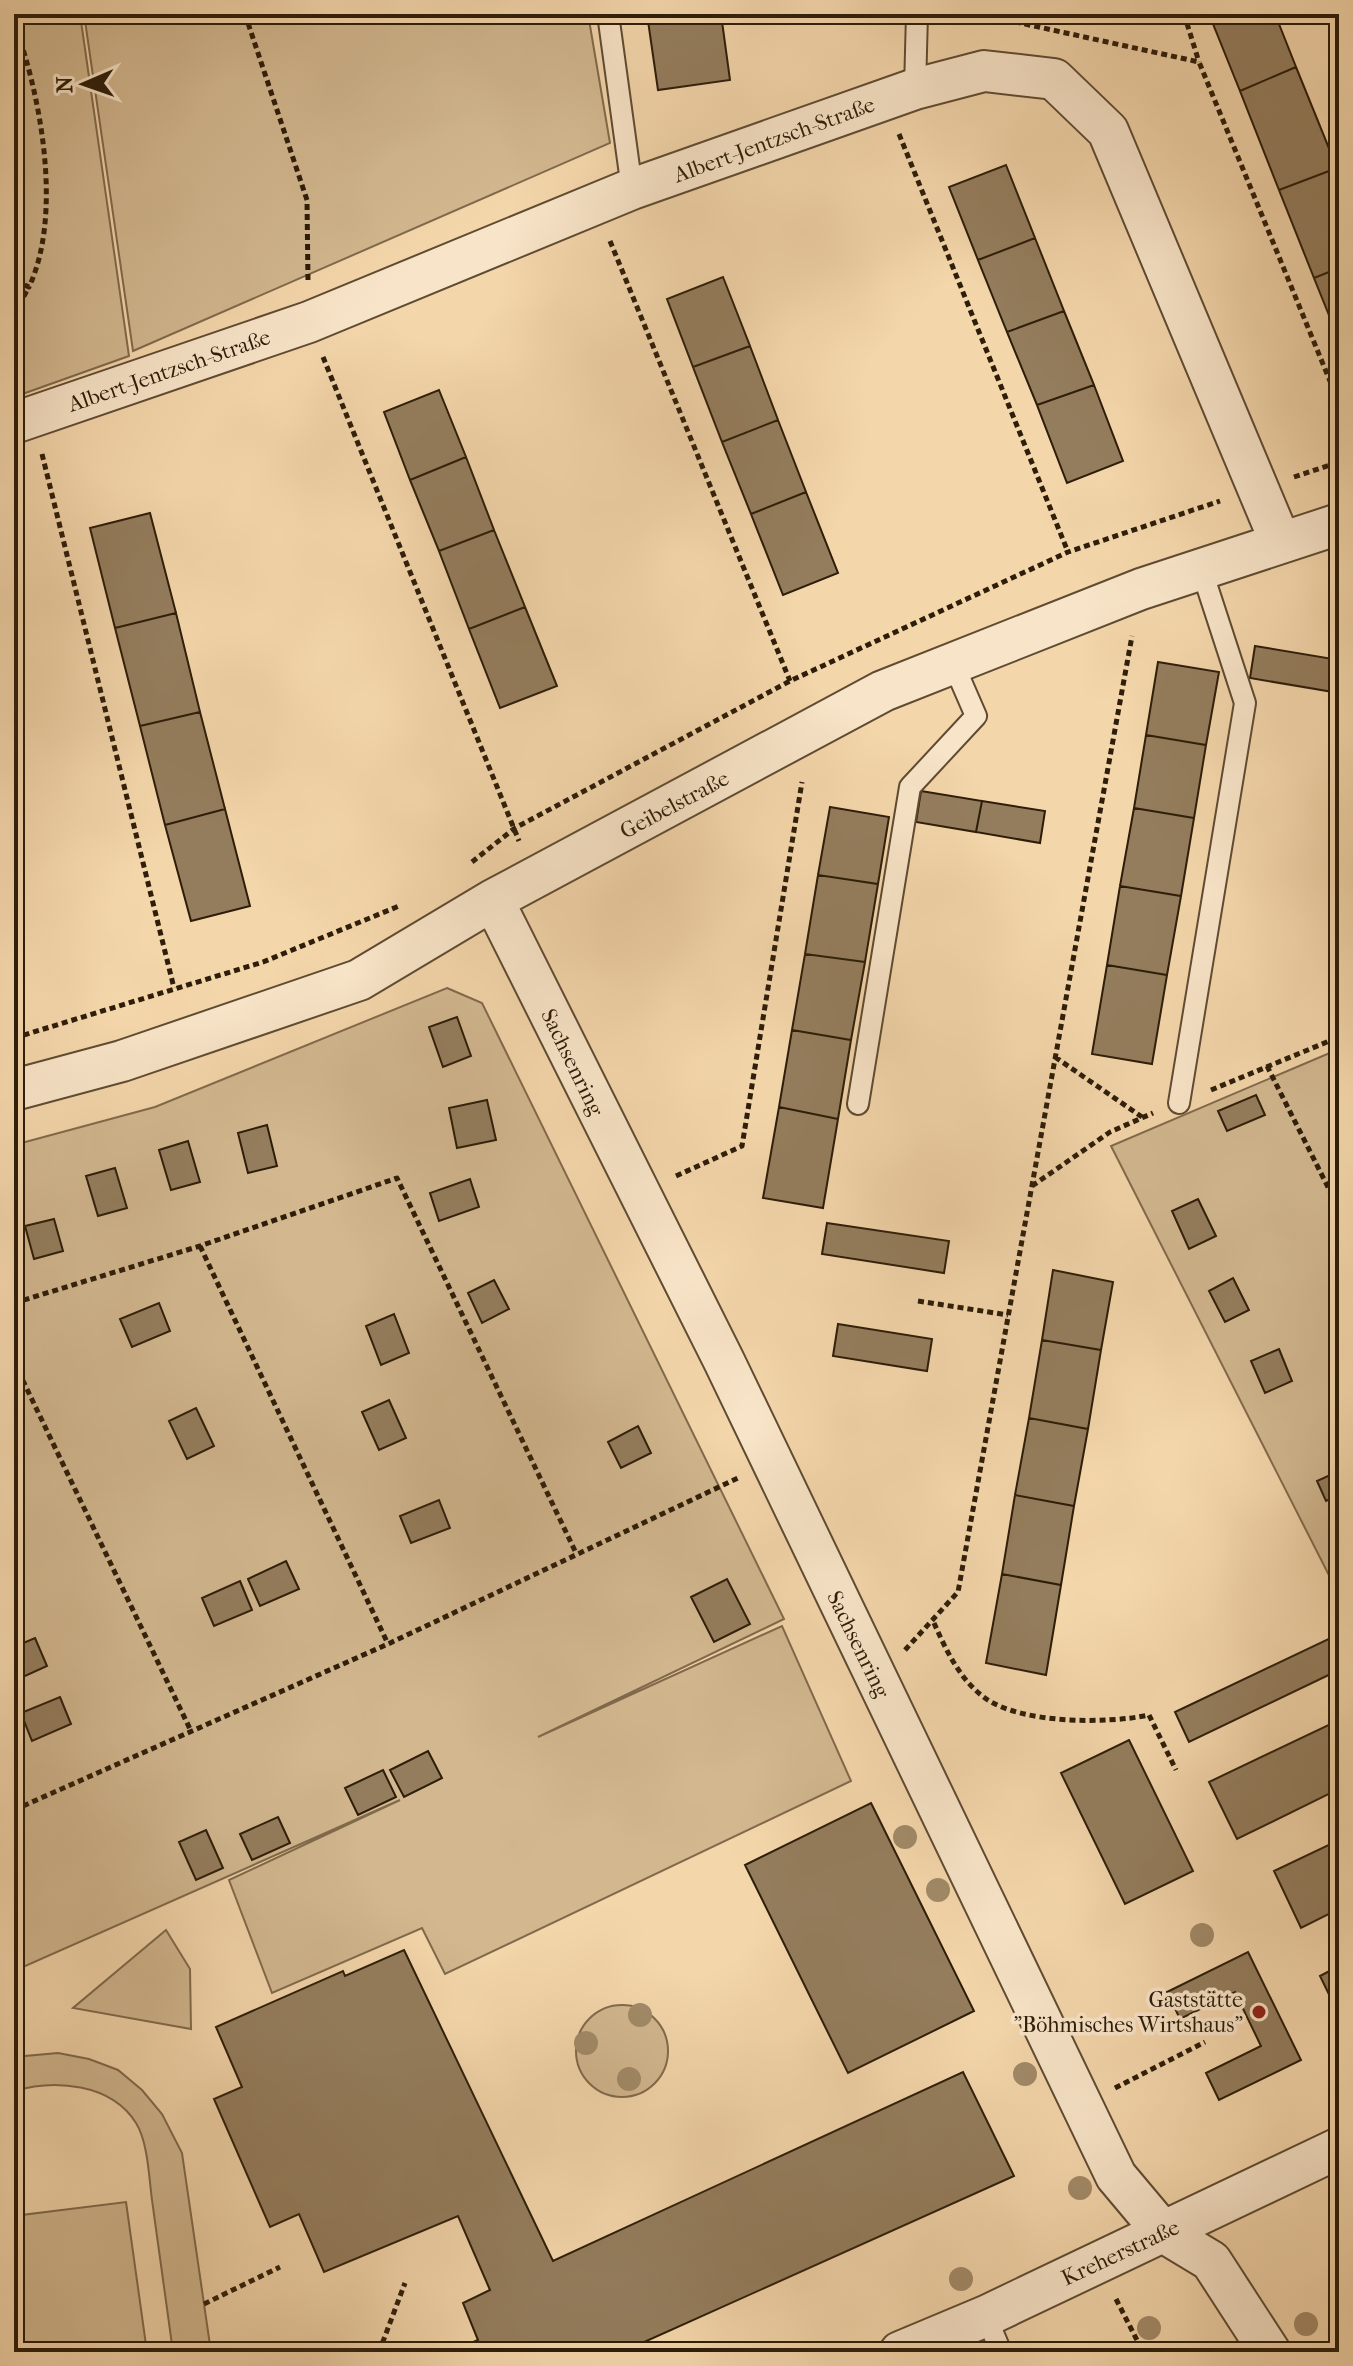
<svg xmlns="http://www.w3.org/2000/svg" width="1353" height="2366" viewBox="0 0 1353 2366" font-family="'IM FELL French Canon',serif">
  <rect width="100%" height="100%" fill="#f4d6ab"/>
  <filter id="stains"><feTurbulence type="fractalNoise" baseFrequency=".0025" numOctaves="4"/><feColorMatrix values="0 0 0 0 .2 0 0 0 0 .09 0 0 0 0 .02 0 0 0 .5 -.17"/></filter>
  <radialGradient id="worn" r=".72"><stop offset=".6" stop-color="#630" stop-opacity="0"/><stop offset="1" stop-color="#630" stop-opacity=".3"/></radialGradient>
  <path fill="#d2b78f" stroke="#806a4c" stroke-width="2" d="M14,14H80L129,356L14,397Z
    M84,14H588L610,143L133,351Z
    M447,988L482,1003L784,1619L538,1737L782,1626L851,1781L445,1974L422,1928L272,1993L229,1880L400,1800L14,1971V1145L155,1107Z
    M1339,1049V1595L1111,1146Z
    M166,1930L190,1969L191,2029L73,2008Z
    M576 2051a46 46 0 1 1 92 0a46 46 0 1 1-92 0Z
    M58,2053L89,2059L118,2070L142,2090L162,2114L182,2153L211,2352H173C166,2301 159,2251 152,2200C149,2178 148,2142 136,2123C111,2083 54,2079 14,2091V2057Z
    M126,2202L147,2352H14V2216Z"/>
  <path fill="#947d5d" stroke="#2d1d09" stroke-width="2" d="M647,14H721L730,80L658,90Z
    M1209,14H1275L1296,67L1240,91Z
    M1296,67L1337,168L1279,190L1240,91Z
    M1006,165L1035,238L978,260L949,187Z
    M1337,168L1339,268L1314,278L1279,190Z
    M1035,238L1064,311L1007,332L978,260Z
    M1339,268V340L1314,278Z
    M723,277L750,346L693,367L667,299Z
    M1064,311L1094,385L1037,405L1007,332Z
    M750,346L778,420L722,442L693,367Z
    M1094,385L1123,461L1067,483L1037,405Z
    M439,390L466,457L410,480L384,412Z
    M778,420L806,492L751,514L722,442Z
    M466,457L494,530L439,551L410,480Z
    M806,492L838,573L783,595L751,514Z
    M150,513L176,613L115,628L90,528Z
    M494,530L525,607L469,629L439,551Z
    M525,607L557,686L500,708L469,629Z
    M176,613L200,712L140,726L115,628Z
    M1255,646L1339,660V693L1250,678Z
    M1158,662L1219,672L1206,745L1146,735Z
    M200,712L225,809L165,825L140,726Z
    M1146,735L1206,745L1194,818L1134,808Z
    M921,791L982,801L976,832L916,822Z
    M982,801L1045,811L1040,843L976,832Z
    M830,807L889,817L878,884L818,875Z
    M1134,808L1194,818L1181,896L1120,886Z
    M225,809L250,906L191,921L165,825Z
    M818,875L878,884L865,962L805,954Z
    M1120,886L1181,896L1167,975L1107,965Z
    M805,954L865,962L851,1040L792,1030Z
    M1107,965L1167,975L1152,1064L1092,1054Z
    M457,1017L471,1056L443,1067L429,1027Z
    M792,1030L851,1040L838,1119L779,1107Z
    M1256,1095L1265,1115L1227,1131L1218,1111Z
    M487,1100L496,1140L457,1148L449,1108Z
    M779,1107L838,1119L823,1208L763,1198Z
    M267,1125L277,1166L248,1173L238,1133Z
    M188,1141L200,1182L171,1190L159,1150Z
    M115,1168L127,1208L98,1216L86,1176Z
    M470,1179L479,1207L439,1221L430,1193Z
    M1198,1199L1216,1236L1189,1249L1172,1211Z
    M54,1219L63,1251L34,1259L25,1226Z
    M827,1223L949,1241L944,1273L822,1254Z
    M1053,1270L1113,1282L1101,1350L1042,1340Z
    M1233,1278L1249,1310L1225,1322L1209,1291Z
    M494,1280L509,1309L482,1323L468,1293Z
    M159,1303L170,1331L132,1347L120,1319Z
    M394,1314L409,1353L381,1365L366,1326Z
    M838,1324L932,1339L927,1371L833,1356Z
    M1042,1340L1101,1350L1088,1429L1029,1418Z
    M1279,1349L1292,1381L1265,1393L1251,1361Z
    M389,1400L406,1438L379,1450L362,1412Z
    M196,1408L214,1446L187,1459L169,1421Z
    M1029,1418L1088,1429L1074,1506L1015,1495Z
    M638,1426L651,1453L621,1468L608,1442Z
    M1339,1471V1495L1326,1501L1317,1481Z
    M1015,1495L1074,1506L1061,1585L1002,1574Z
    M439,1500L450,1528L411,1543L400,1516Z
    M286,1561L299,1589L260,1606L248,1579Z
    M1002,1574L1061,1585L1046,1675L986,1663Z
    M727,1579L750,1624L714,1642L691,1597Z
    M240,1581L252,1610L214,1626L202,1598Z
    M1339,1634V1670L1189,1742L1175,1712Z
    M35,1638L47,1666L14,1681V1647Z
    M60,1697L71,1724L32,1741L21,1713Z
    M1339,1720V1789L1237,1839L1209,1782Z
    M1129,1740L1193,1871L1125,1904L1061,1773Z
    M428,1751L442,1778L404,1797L390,1770Z
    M383,1770L396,1797L358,1815L345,1788Z
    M871,1803L974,2011L848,2073L745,1865Z
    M278,1817L290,1843L252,1860L240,1834Z
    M206,1830L223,1868L196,1880L179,1842Z
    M1339,1840V1909L1301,1928L1274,1871Z
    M404,1950L553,2261L963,2072L1014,2176L622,2352H450L478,2340L463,2303L490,2290L458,2216L324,2272L299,2214L270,2227L214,2099L242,2087L216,2027L343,1971L345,1976Z
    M1248,1952L1301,2060L1219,2100L1206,2073L1261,2046L1235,1992L1180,2019L1167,1992Z
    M1339,1966V2015L1320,1976Z"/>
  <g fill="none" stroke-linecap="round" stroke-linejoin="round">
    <defs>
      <path id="service" d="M608,14L632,189
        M915,89L917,14
        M1179,1103L1245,703L1201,568
        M858,1104L910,787L976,716L953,663
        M986,2316L1001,2352"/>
      <path id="minor" d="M14,423L309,322L632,189L915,89L984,71L1054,79L1108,131L1280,541
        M493,900L724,1361L1116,2176L1163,2232L1211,2261L1270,2352
        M14,1090L122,1061L359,980L493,900L883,691L1141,589L1339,524
        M900,2352L986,2316L1339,2148"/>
    </defs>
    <use href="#service" stroke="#5f4b32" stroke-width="24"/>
    <use href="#minor" stroke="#5f4b32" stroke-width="44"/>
    <path stroke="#2d1d09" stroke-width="5" stroke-dasharray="6 4" stroke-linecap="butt" d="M245,14L307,200L308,282
      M1184,14L1199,62
      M14,18L19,14
      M945,19H1002L1199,62L1339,403
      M1003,19L1017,14
      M14,22C41,96 63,214 29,287L14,280
      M899,134L1068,552
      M610,241L790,681
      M14,314L29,287
      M14,350L22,378
      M323,357L519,841
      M42,454L174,988
      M1294,477L1339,462
      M472,862L515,828L790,681L1068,552L1220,501
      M14,1038L263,962L399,906
      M1055,1057L1142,1117
      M1267,1066L1339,1209
      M1211,1090L1339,1037
      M676,1176L742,1146L802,782
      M1032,1186L1110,1132L1153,1113
      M200,1246L388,1644
      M918,1301L1008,1315
      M14,1303L200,1246L397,1178L576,1553
      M14,1362L190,1729
      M934,1623C946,1650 960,1680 985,1698C1021,1724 1107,1724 1149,1715L1176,1770
      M905,1650L958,1592L1132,636
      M14,1810L388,1644L738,1478
      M1115,2088L1205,2042
      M1116,2299L1143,2352
      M204,2304L280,2267
      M379,2352L405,2283"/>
    <use href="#service" stroke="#f8e4c8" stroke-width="20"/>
    <use href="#minor" stroke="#f8e4c8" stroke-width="40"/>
  </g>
  <g fill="#a28a68">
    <circle cx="905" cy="1837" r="12"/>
    <circle cx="938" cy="1890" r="12"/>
    <circle cx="1202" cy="1935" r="12"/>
    <circle cx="640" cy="2015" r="12"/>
    <circle cx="586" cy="2043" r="12"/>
    <circle cx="1025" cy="2074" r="12"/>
    <circle cx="629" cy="2079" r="12"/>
    <circle cx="1080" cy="2188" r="12"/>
    <circle cx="961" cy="2279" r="12"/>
    <circle cx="1306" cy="2324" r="12"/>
    <circle cx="1149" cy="2328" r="12"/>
  </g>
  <circle fill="#8f2418" stroke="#f8e4c8" stroke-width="3" cx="1259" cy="2012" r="8"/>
  <g text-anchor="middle" stroke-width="7" stroke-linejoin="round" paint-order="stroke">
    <g font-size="22" fill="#2d1d09" stroke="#f8e4c8">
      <text transform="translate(774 139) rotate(-20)" y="8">Albert-Jentzsch-Straße</text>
      <text transform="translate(169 370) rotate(-19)" y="8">Albert-Jentzsch-Straße</text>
      <text transform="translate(674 804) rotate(-28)" y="8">Geibelstraße</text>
      <text transform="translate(573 1062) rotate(64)" y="8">Sachsenring</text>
      <text transform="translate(859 1644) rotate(64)" y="8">Sachsenring</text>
      <text transform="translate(1120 2252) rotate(-25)" y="8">Kreherstraße</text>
    </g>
    <g font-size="22" fill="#2d1d09" stroke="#f8e4c8" text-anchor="end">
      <text x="1243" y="2007">Gaststätte<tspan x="1243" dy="25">"Böhmisches Wirtshaus"</tspan></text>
    </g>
  </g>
  <rect width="1353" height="2366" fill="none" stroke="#f4d6ab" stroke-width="48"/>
  <rect x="16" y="16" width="1321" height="2334" fill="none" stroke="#2d1d09" stroke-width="4"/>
  <rect x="24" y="24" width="1305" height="2318" fill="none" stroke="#2d1d09" stroke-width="2"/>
  <g transform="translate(84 84) rotate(268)" stroke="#f8e4c8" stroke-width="6" paint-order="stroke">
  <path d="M0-6L14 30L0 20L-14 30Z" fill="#2d1d09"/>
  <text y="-12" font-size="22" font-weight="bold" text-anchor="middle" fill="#2d1d09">N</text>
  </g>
  <rect width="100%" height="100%" filter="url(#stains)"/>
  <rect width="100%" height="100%" fill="url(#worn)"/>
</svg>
